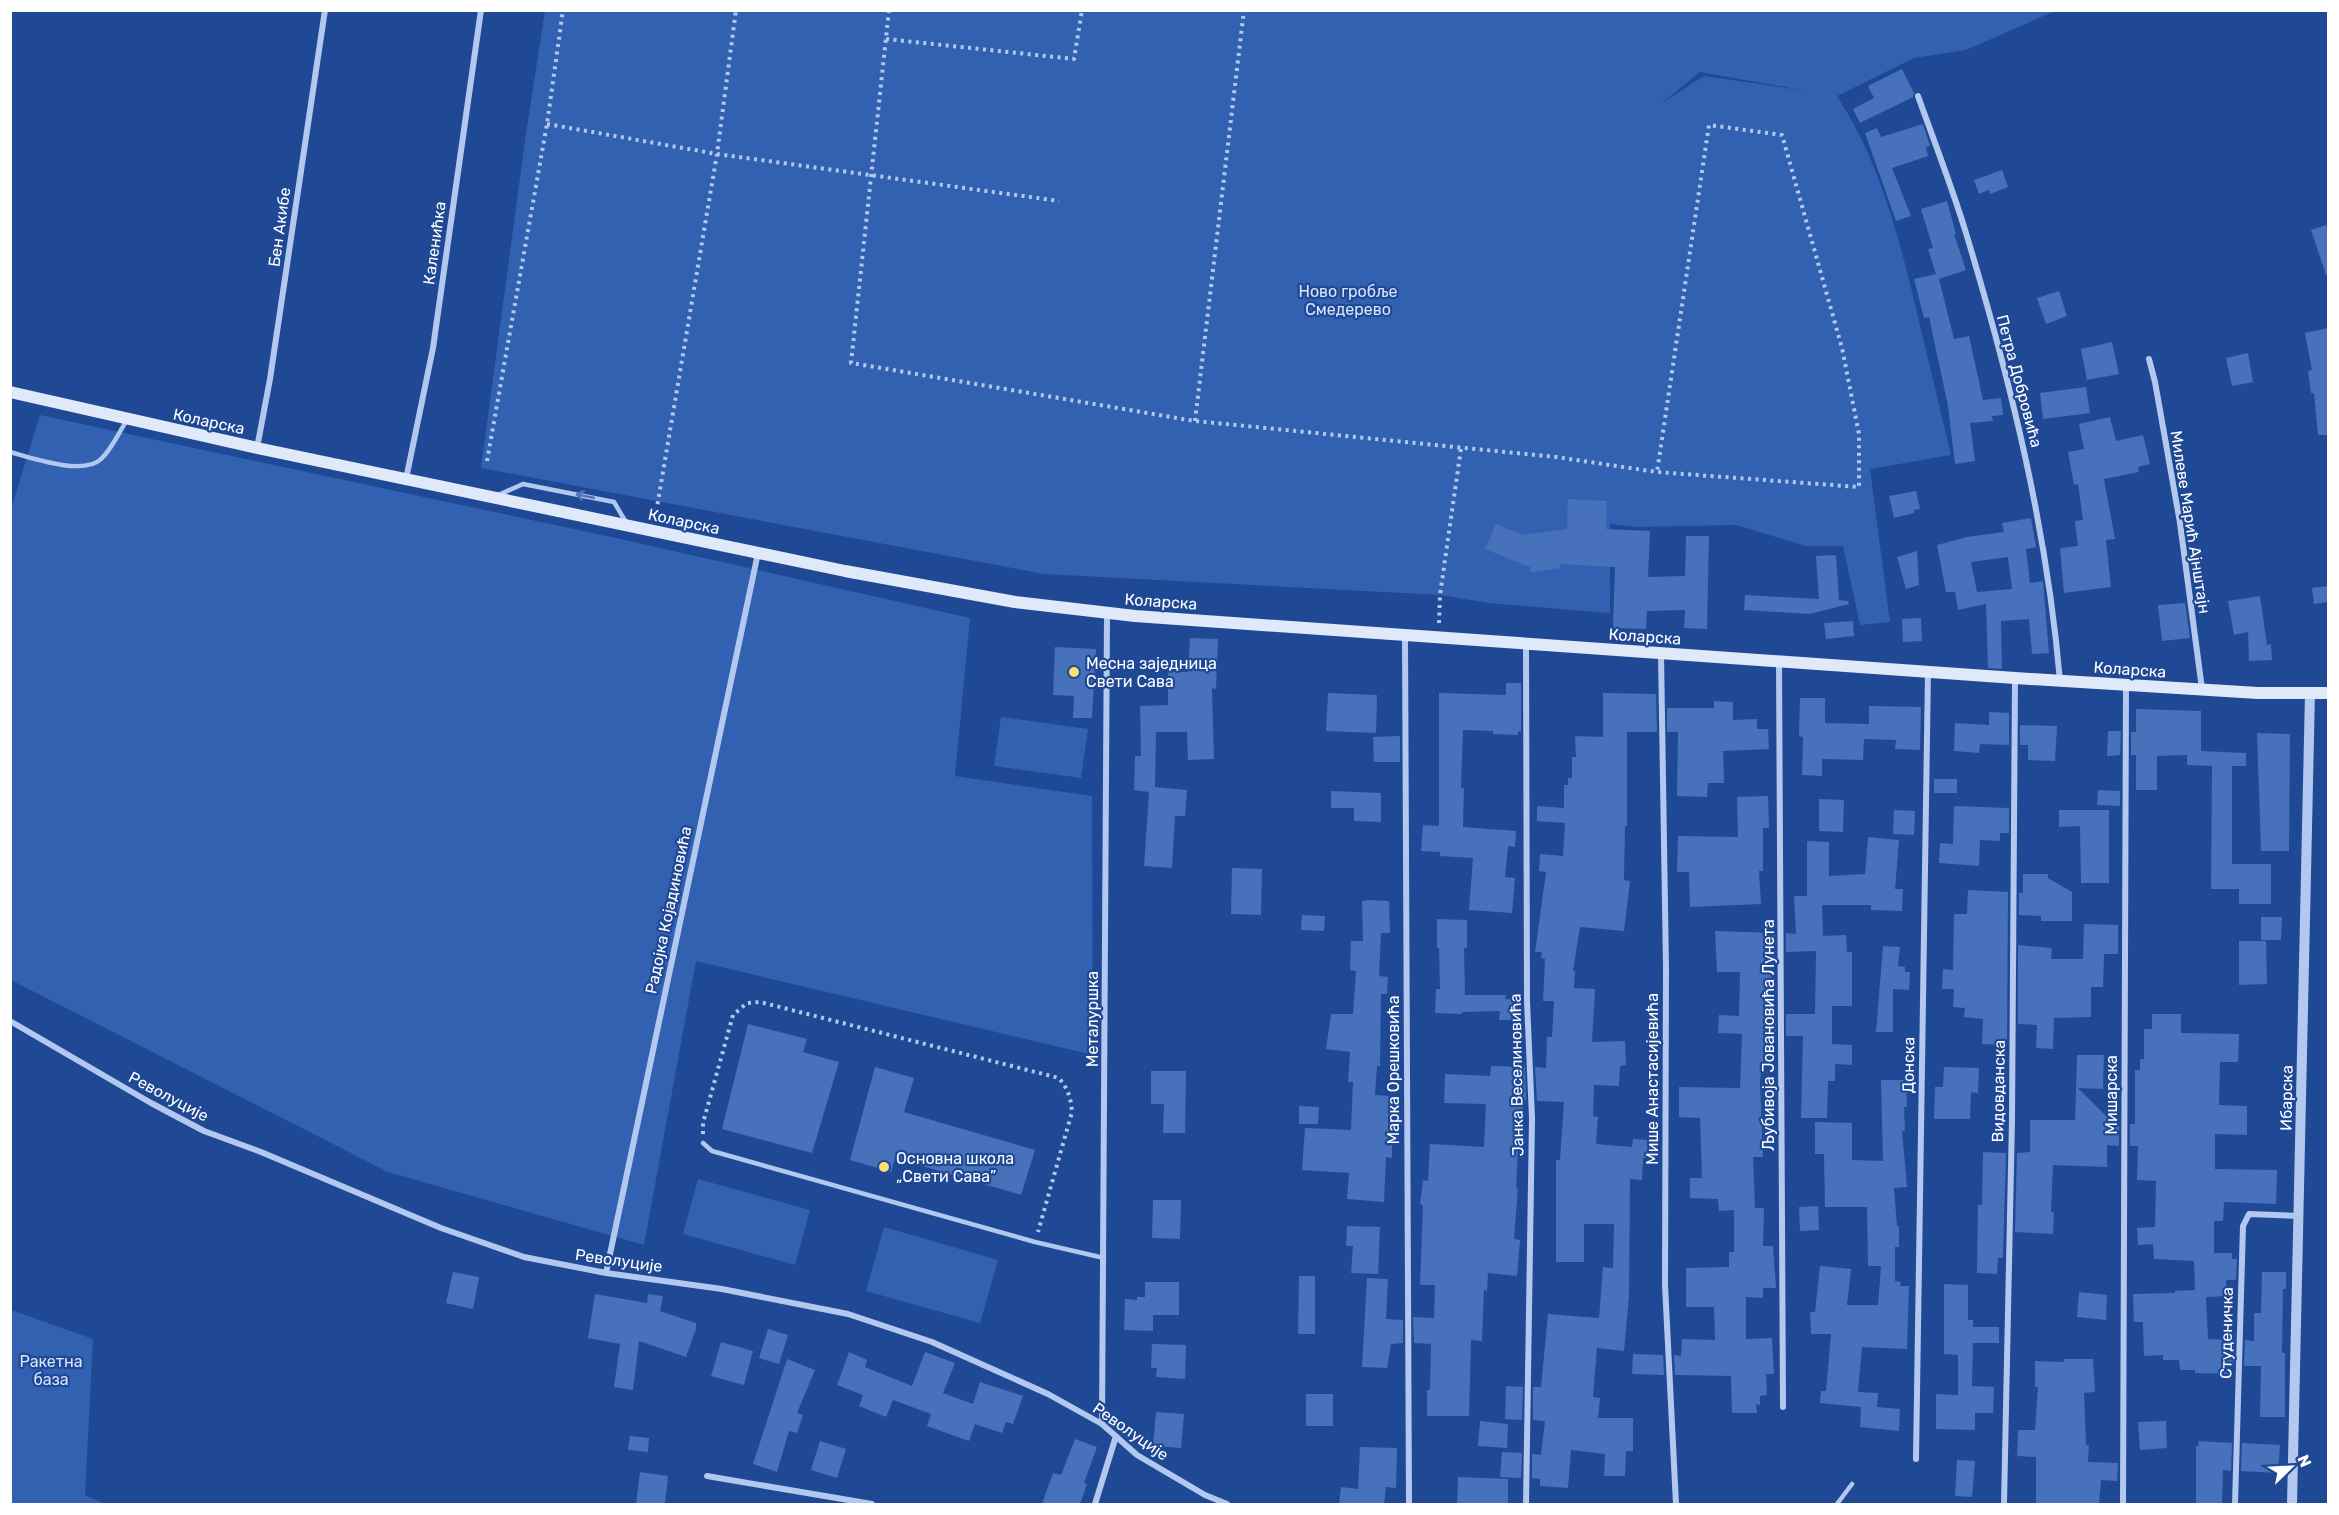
<svg xmlns="http://www.w3.org/2000/svg" width="2339" height="1515" viewBox="0 0 2339 1515" font-family="Rubik,sans-serif">
  <rect width="100%" height="100%" fill="#1f4895"/>
  <path fill="#3361b2" fill-rule="evenodd" d="M545,11H2055L1966,50L1914,58L1837,96C1880,162 1900,240 1918,317C1929,363 1940,409 1951,455L1870,469L1890,622L1860,625L1843,546H1806L1736,525L1635,527L1610,524V613L1489,603L1440,595L1044,574L481,468L526,133ZM1700,72L1807,91L1704,76L1662,103Z
    M40,415L616,538L970,618L955,776L1092,796L1093,1055L696,961L644,1245L388,1172L11,980L10,512Z
    M1001,717L1088,729L1081,778L994,766Z
    M698,1179L810,1210L795,1265L683,1234Z
    M884,1227L998,1260L980,1323L866,1291Z
    M11,1310L93,1339L85,1495L105,1504H11Z"/>
  <path fill="#4871bb" fill-rule="evenodd" d="M1902,69L1914,93L1913,97L1860,123L1853,109L1874,98L1868,86Z
    M1923,124L1930,146L1926,147L1928,156L1892,168L1911,216L1896,221L1865,133L1877,128L1881,137Z
    M2002,170L2008,187L1990,194L1989,190L1979,194L1974,180Z
    M1947,201L1956,234H1954L1966,270L1939,279L1954,339L1969,336L1983,400L2001,398L2003,415L1992,416L1993,421L1970,423L1975,461L1955,464L1948,406L1929,317L1924,318L1914,279L1936,274L1928,249L1933,248L1921,209Z
    M2326,225L2328,233V274L2326,275L2311,230Z
    M2059,291L2067,316L2046,324L2037,298Z
    M2328,328V435H2318L2314,393H2311L2308,371L2312,370L2305,333Z
    M2112,342L2119,374L2087,380L2081,349Z
    M2248,353L2253,382L2232,386L2226,358Z
    M2086,387L2090,413L2043,419L2040,393Z
    M2110,417L2116,441L2143,435L2150,464L2138,467L2139,472L2104,479L2115,539L2106,540L2111,587L2064,593L2060,548L2078,546L2075,521L2083,520L2078,484L2074,485L2068,452L2084,449L2079,424Z
    M1916,491L1920,509L1914,510V513L1894,518L1889,496Z
    M1568,499L1607,501L1606,529L1650,531L1648,577L1685,576L1686,536H1709L1707,629L1684,628L1685,610L1647,611L1646,629L1613,628L1615,567L1560,564L1561,568L1531,572L1530,567L1485,549L1496,524L1522,535L1567,529Z
    M2031,518L2036,547L2026,549L2030,583L2043,581L2049,653L2032,654L2029,619L2001,621L2002,669L1988,668L1986,604L1958,610L1955,592H1946L1937,545L1967,537L2004,532L2002,523ZM2008,557L2012,589L1977,592L1971,562Z
    M1917,551L1919,585L1906,589L1897,557Z
    M1836,555L1839,600L1848,601L1849,604L1810,614L1744,610L1745,595L1819,599L1816,556Z
    M2328,586V602L2314,604L2312,588Z
    M2260,596L2267,645L2271,644L2272,660L2249,661L2248,632L2234,635L2228,601Z
    M2185,603L2190,638L2162,641L2158,605Z
    M1921,618L1922,641L1903,642L1902,619Z
    M1853,621L1854,636L1826,639L1824,623Z
    M1190,638L1218,639L1216,689L1212,688L1214,759L1188,760L1187,732H1156L1155,787L1187,790L1185,816H1175L1172,868L1144,866L1149,792L1134,790L1135,756H1141L1140,706L1168,705V672H1188Z
    M1055,647L1096,649L1092,718H1073L1074,696L1053,695Z
    M1506,683H1521V732L1518,731V735L1493,734V731L1463,730L1461,788H1464L1463,827L1516,831L1515,847L1508,846L1505,877L1515,878L1512,913L1469,910L1473,858L1440,856V852L1421,851L1423,825L1439,826V693L1506,695Z
    M1328,693L1377,695L1376,733L1326,731Z
    M1603,693L1656,694L1657,732H1627V826H1625L1624,880L1630,881L1624,931L1580,927L1573,971H1575L1574,988L1595,989L1592,1042L1625,1041L1626,1065L1620,1066L1619,1086L1594,1085L1593,1116L1598,1117L1596,1144L1632,1147L1633,1139L1648,1140L1647,1158H1643L1642,1180L1630,1179L1629,1296L1624,1351L1597,1348L1593,1397L1600,1398L1598,1418H1633V1451H1626L1625,1476H1604L1605,1454L1571,1450L1568,1488L1540,1486V1479L1532,1478V1454L1541,1455L1545,1421L1533,1420V1387H1541L1548,1314L1599,1318L1603,1267L1613,1268L1614,1224H1584V1262H1556V1160H1560L1564,1102L1537,1101L1535,1067L1546,1068L1547,1037H1552L1554,1001H1543L1545,959L1541,958L1542,952H1535L1546,872L1539,871L1540,854L1563,856L1565,823L1537,821V806L1564,808V785H1568V778H1572V757H1576L1575,736L1603,737Z
    M1800,698H1825V723L1869,724V706L1921,707L1920,750L1895,749L1896,740L1864,739L1863,760L1822,759V776L1802,775L1803,737L1799,736Z
    M1714,701L1733,702V720L1757,719V729H1768L1769,749L1723,751L1724,783H1708L1707,797L1677,796L1678,732H1667V708H1714Z
    M2136,709L2201,711V751L2246,753V766H2232V864H2271V904H2239V889H2211L2212,766L2187,765V755L2157,756V790H2136V755H2131V732H2136Z
    M1989,712L2009,713V745L1980,744L1979,753L1954,751L1955,723L1989,725Z
    M2020,725L2057,726L2055,761L2028,760V745H2020Z
    M2108,731H2121L2120,755L2107,756Z
    M2257,733L2290,734L2289,851H2261Z
    M1400,736V762H1374L1373,737Z
    M1934,779H1957V793H1934Z
    M2098,790L2120,791V806L2097,805Z
    M1331,791L1381,793V822L1354,821V808H1331Z
    M1768,796L1769,828H1763V871H1759L1761,904L1690,907L1689,872H1677L1678,836L1738,837L1737,797Z
    M1819,799L1844,800L1843,832L1819,831Z
    M1954,806L2009,808V833H2000V841L1980,840L1979,866L1939,863L1940,843L1953,844Z
    M1894,810L1915,811L1914,835L1893,834Z
    M2059,810H2109V883H2081L2080,826L2059,827Z
    M1868,837L1899,840L1895,889H1903L1902,911L1871,910V905H1822L1823,936L1846,935L1847,952H1852V1006H1832V1044L1852,1045V1065L1835,1064V1081H1828L1827,1118H1801L1803,1036H1786V1014H1815L1816,951L1786,952V933L1796,934L1794,896H1807V841L1829,842V876L1865,874Z
    M1232,868L1262,869L1261,915L1231,914Z
    M2023,874H2048V878L2072,892V921H2041V916L2019,915V893H2023Z
    M1968,890L2008,892L2007,1045L1982,1044L1983,1019L1964,1017L1965,1008L1953,1007L1954,989H1942L1943,969L1953,970L1954,914H1967Z
    M1369,900L1389,901L1390,933H1381L1379,976L1388,977L1387,994H1381L1380,1066H1377L1375,1095L1390,1096L1389,1131H1392V1158L1386,1157L1384,1202L1347,1199L1349,1173L1302,1170L1305,1128L1351,1130L1353,1082H1348L1350,1052L1326,1049L1331,1014H1353L1356,971L1350,970L1351,941H1363L1362,901Z
    M1302,915L1325,916L1324,931L1301,930Z
    M2261,917H2282L2281,940H2261Z
    M1437,919L1467,920V948H1464L1465,995H1506L1505,999L1520,1000L1519,1020H1499L1500,1011L1462,1012V1014L1435,1013L1436,989H1440L1439,948H1437Z
    M2084,924L2118,925V954H2104L2103,987H2091V1017L2054,1018L2053,1049L2036,1048L2037,1025L2018,1024V945L2052,948L2051,959H2083Z
    M1715,931L1775,933V952L1772,955L1771,1014H1776V1036H1770V1065H1762L1760,1081L1763,1157H1753L1755,1208H1764L1763,1246H1773L1776,1288H1763V1298L1746,1297V1339L1772,1338L1774,1374H1766L1767,1395L1760,1396V1405L1756,1404L1757,1413H1732L1731,1376L1675,1375L1674,1355L1681,1356L1682,1339L1715,1340L1714,1307H1686V1268L1729,1267V1252H1734V1210L1719,1211L1718,1199L1690,1198V1178H1702L1700,1118L1679,1117V1087L1740,1088L1742,1034L1718,1033L1719,1015L1739,1016L1740,972H1717Z
    M2239,941H2266L2267,984L2239,985Z
    M1883,946L1900,947L1898,966L1905,967V972H1910L1909,990L1893,989V1032H1876Z
    M2152,1014H2181V1033L2239,1034L2238,1062H2220L2219,1105L2247,1106V1135L2215,1134V1169L2277,1170L2276,1204L2224,1202L2223,1221H2214V1253H2232V1259H2237L2236,1280H2226L2227,1296L2206,1297L2208,1339L2234,1340V1366H2230V1374L2195,1373V1370H2180L2179,1360H2163V1355L2144,1356L2143,1322H2134L2133,1294L2175,1293V1291L2195,1290L2194,1261L2154,1259L2153,1244L2138,1245L2137,1228L2155,1227L2156,1181L2137,1180L2138,1146H2130V1124H2135V1070H2140V1059H2144V1029H2152Z
    M748,1024L807,1039L803,1052L839,1062L812,1153L722,1129Z
    M2077,1055H2104L2103,1089L2078,1088L2114,1124H2119V1146L2107,1145V1167L2053,1165L2051,1212H2054L2053,1234L2015,1232L2017,1153L2030,1152V1120H2075Z
    M1491,1066L1525,1067L1526,1100H1523V1109H1520L1516,1189L1518,1187L1514,1239L1520,1240L1517,1276L1488,1273L1487,1291L1484,1290L1482,1341L1471,1340L1469,1416H1427V1390H1430L1431,1344L1414,1343L1413,1317L1434,1318L1435,1285H1420L1423,1205L1420,1204L1423,1180L1428,1181L1430,1144L1484,1147L1486,1104L1444,1103L1445,1074L1490,1076Z
    M875,1067L914,1078L904,1112L1035,1150L1021,1195L895,1158L891,1172L850,1160Z
    M1944,1067L1979,1068L1978,1093L1971,1092L1970,1119H1934L1935,1087H1943Z
    M1151,1071H1186L1185,1133H1163L1164,1104H1151Z
    M1881,1080H1906L1907,1107H1904L1905,1131H1902L1907,1187L1894,1188L1897,1226H1899V1247H1895V1281L1901,1282L1900,1286H1909L1907,1349L1862,1347L1858,1392L1878,1393L1877,1407L1900,1409L1899,1431L1860,1427L1861,1407L1820,1403L1821,1391H1826L1831,1334H1811L1810,1312H1815L1820,1266L1851,1269L1847,1305H1878L1881,1266H1868L1867,1207H1825L1824,1154H1815V1122L1852,1123V1160L1883,1161Z
    M1299,1106L1319,1107L1318,1124H1299Z
    M1983,1152L2006,1153L2003,1258H1998L1997,1274L1977,1273L1978,1205H1982Z
    M1153,1200H1181L1180,1239L1152,1238Z
    M1818,1206L1819,1230L1800,1231L1799,1207Z
    M1347,1226L1380,1227L1378,1274L1351,1273L1353,1246H1346Z
    M453,1272L479,1277L473,1309L446,1303Z
    M2262,1272H2286V1289H2283L2282,1353H2285V1417H2260L2261,1366H2244L2245,1340L2254,1341V1313H2261Z
    M1299,1276H1315V1334H1298Z
    M1367,1278L1388,1279L1386,1319L1403,1320V1343L1391,1344L1387,1368L1362,1367Z
    M1145,1282H1179V1315H1153V1331L1124,1330L1125,1299L1137,1300V1297H1145Z
    M1944,1284L1968,1285V1320H1973V1327H1999V1343H1973L1972,1386L1994,1387L1993,1413H1975V1430L1936,1429V1394L1958,1395V1355L1944,1354Z
    M2079,1292L2107,1295L2106,1320L2077,1317Z
    M595,1294L647,1303L648,1294L663,1296L660,1311L696,1323V1329L686,1357L639,1341L633,1390L614,1387L620,1344L588,1338Z
    M768,1329L788,1335L779,1364L759,1358Z
    M721,1342L753,1351L744,1385L711,1376Z
    M1152,1344L1186,1345L1185,1379L1156,1377L1157,1368H1151Z
    M849,1352L867,1360L865,1367L912,1386L925,1352L955,1363L943,1393L973,1404L980,1382L1023,1396L1013,1424L1006,1422L1002,1433L975,1424L969,1441L927,1426L931,1414L893,1400L886,1417L859,1406L863,1395L837,1385Z
    M1633,1354L1663,1355L1664,1375L1632,1374Z
    M787,1359L815,1370L797,1413L803,1415L797,1433L789,1431L777,1472L753,1464Z
    M2064,1359H2093L2095,1392L2084,1393L2086,1445H2089L2088,1462L2118,1463L2117,1481L2101,1480L2099,1504H2036V1457L2017,1456L2018,1430H2035L2038,1387H2035V1361L2064,1362Z
    M1506,1386L1523,1387L1522,1420L1505,1419Z
    M1306,1394H1333V1426H1306Z
    M1156,1412L1184,1414L1181,1448L1153,1446Z
    M1480,1421L1508,1424L1507,1448L1478,1446Z
    M2166,1421L2167,1448L2140,1450L2138,1422Z
    M630,1436L649,1438L648,1452L628,1450Z
    M1075,1439L1097,1447L1084,1483L1087,1484L1080,1504H1042L1053,1473L1061,1475Z
    M820,1441L846,1449L837,1478L811,1470Z
    M2198,1441L2232,1443L2231,1471L2223,1470L2222,1504H2196V1446H2199Z
    M2242,1443L2280,1445L2278,1473L2241,1471Z
    M1360,1447L1397,1448L1396,1488L1386,1487L1384,1504H1339L1341,1487L1358,1489Z
    M1502,1452L1522,1453L1521,1478L1500,1477Z
    M1957,1460L1975,1461L1972,1497L1955,1496Z
    M640,1472L668,1476L665,1504H636Z
    M1458,1477L1508,1479V1504H1457Z"/>
  <g fill="none" stroke-linecap="round" stroke-linejoin="round">
    <path stroke="#b2c8ee" stroke-width="4" stroke-dasharray="3 4.5" stroke-linecap="butt" d="M889,10L851,363L1195,421L1556,457L1657,472L1859,487V434L1842,348L1782,135L1709,125L1657,472
      M886,39L1074,59L1082,10
      M547,124L717,154L1059,201
      M1195,421L1244,10
      M487,461L547,124L563,10
      M655,519L717,154L736,10
      M1439,623L1440,595L1461,448
      M703,1134V1123L733,1015L747,1003L760,1002L1059,1078C1068,1089 1071,1098 1072,1112L1038,1232"/>
    <path stroke="#b2c8ee" stroke-width="4.5" d="M10,452C31,458 84,476 101,459C112,449 119,432 127,420
      M496,496L523,484L614,502L627,524
      M703,1143L712,1151L1035,1242L1104,1258
      M1837,1504L1852,1484"/>
    <path stroke="#b2c8ee" stroke-width="6" d="M1918,96C1934,141 1952,187 1966,233C2010,379 2047,528 2060,681
      M2149,359L2155,382L2180,523L2202,689
      M257,448L270,379L325,10
      M406,479L433,348L481,10
      M1405,636L1409,1504
      M1526,645L1527,1001L1532,1118L1526,1504
      M1661,654L1666,968L1665,1285L1676,1504
      M1779,663L1783,1407
      M10,1021L151,1103L204,1131L261,1152L441,1228L524,1257L606,1273L722,1289L848,1314L932,1342L1048,1394L1102,1424L1137,1455L1205,1495L1227,1504
      M606,1273L758,553
      M1102,1424L1107,614
      M1916,1459L1928,672
      M707,1476L872,1504
      M1095,1504L1116,1436
      M2004,1504L2012,1119L2015,678
      M2123,1504L2126,685
      M2235,1504L2243,1226L2249,1214L2299,1216"/>
    <path stroke="#b2c8ee" stroke-width="10" d="M2292,1504L2310,693"/>
    <path stroke="#dfe9fa" stroke-width="12" d="M10,392L257,448L845,571L1015,602L1135,616L2015,678L2258,693H2328"/>
  </g>
  <defs><path id="oneway-shaft" d="M-6 0H5M1.5-3L5.5 0L1.5 3" fill="none" stroke-width="1.6" stroke-linecap="round" stroke-linejoin="round" transform="scale(1.5)"/></defs>
  <use stroke="#5275b4" href="#oneway-shaft" transform="translate(585 496) rotate(-169)"/>
  <g fill="#fce072" stroke="#1f4895" stroke-width="2">
    <circle cx="1074" cy="672" r="6"/>
    <circle cx="884" cy="1167" r="6"/>
  </g>
  <g text-anchor="middle" stroke-width="4.5" stroke-linejoin="round" paint-order="stroke">
    <g font-size="16" fill="#fff" stroke="#1f4895">
      <text transform="translate(279 227) rotate(-82)" y="6">Бен Акибе</text>
      <text transform="translate(434 243) rotate(-82)" y="6">Каленићка</text>
      <text transform="translate(2020 381) rotate(75)" y="6">Петра Добровића</text>
      <text transform="translate(209 421) rotate(12)" y="6">Коларска</text>
      <text transform="translate(684 521) rotate(12)" y="6">Коларска</text>
      <text transform="translate(2191 522) rotate(81)" y="6">Милеве Марић Ајнштајн</text>
      <text transform="translate(1161 601) rotate(4)" y="6">Коларска</text>
      <text transform="translate(1645 636) rotate(4)" y="6">Коларска</text>
      <text transform="translate(2130 669) rotate(4)" y="6">Коларска</text>
      <text transform="translate(668 910) rotate(-78)" y="6">Радојка Којадиновића</text>
      <text transform="translate(1092 1019) rotate(-90)" y="6">Металуршка</text>
      <text transform="translate(1768 1035) rotate(-90)" y="6">Љубивоја Јовановића Лунета</text>
      <text transform="translate(1908 1065) rotate(-89)" y="6">Донска</text>
      <text transform="translate(1393 1070) rotate(-90)" y="6">Марка Орешковића</text>
      <text transform="translate(1516 1075) rotate(-91)" y="6">Јанка Веселиновића</text>
      <text transform="translate(1652 1079) rotate(-90)" y="6">Мише Анастасијевића</text>
      <text transform="translate(1998 1091) rotate(-89)" y="6">Видовданска</text>
      <text transform="translate(2111 1095) rotate(-90)" y="6">Мишарска</text>
      <text transform="translate(169 1096) rotate(28)" y="6">Револуције</text>
      <text transform="translate(2286 1098) rotate(-89)" y="6">Ибарска</text>
      <text transform="translate(619 1260) rotate(8)" y="6">Револуције</text>
      <text transform="translate(2226 1333) rotate(-89)" y="6">Студеничка</text>
      <text transform="translate(1131 1431) rotate(35)" y="6">Револуције</text>
    </g>
    <g font-size="16" fill="#d8e5fa" stroke="#1f4895">
      <text x="1348" y="297">Ново гробље<tspan x="1348" dy="18">Смедерево</tspan></text>
      <text x="51" y="1367">Ракетна<tspan x="51" dy="18">база</tspan></text>
    </g>
    <g font-size="16" fill="#fff" stroke="#1f4895" text-anchor="start">
      <text x="1086" y="669">Месна заједница<tspan x="1086" dy="18">Свети Сава</tspan></text>
      <text x="896" y="1164">Основна школа<tspan x="896" dy="18">„Свети Сава”</tspan></text>
    </g>
  </g>
  <rect width="2339" height="1515" fill="none" stroke="#ffffff" stroke-width="24"/>
  <g transform="translate(2291 1467) rotate(66)" stroke="#1f4895" stroke-width="4.5" paint-order="stroke">
  <path d="M0-4.5L10 22L0 15L-10 22Z" fill="#ffffff"/>
  <text y="-9" font-size="16" font-weight="bold" text-anchor="middle" fill="#ffffff">N</text>
  </g>
</svg>
